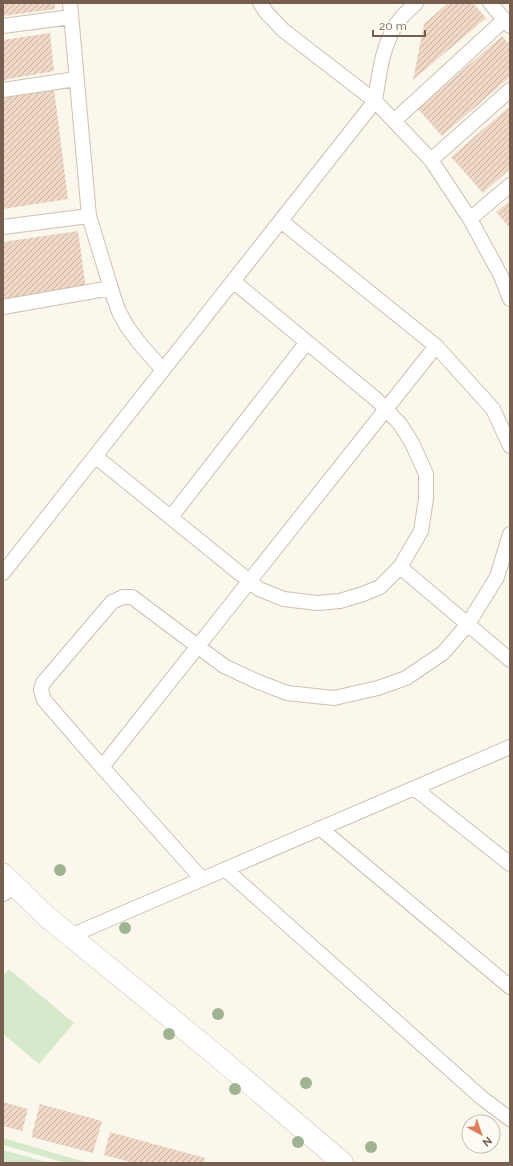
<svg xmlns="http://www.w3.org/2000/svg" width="513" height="1166" viewBox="0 0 513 1166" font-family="Raleway,sans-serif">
  <defs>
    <pattern id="building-hatch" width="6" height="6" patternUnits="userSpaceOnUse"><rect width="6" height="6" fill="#f0d8c6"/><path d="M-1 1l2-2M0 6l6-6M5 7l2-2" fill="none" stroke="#c7b2a3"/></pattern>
  </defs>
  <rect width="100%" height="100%" fill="#fcf7ed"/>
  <path fill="#d6eacb" d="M9,969L74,1023L39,1064L3,1034V976Z
    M3,1138L89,1163H66L3,1145Z
    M3,1150L50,1163H3Z"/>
  <path fill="url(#building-hatch)" d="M3,3H55V9L3,16Z
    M448,3H473L486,18L413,80L424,24Z
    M50,33L54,71L3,80V40Z
    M502,36L510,45V77L442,136L418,109Z
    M54,89L68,199L3,209V98Z
    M510,106V169L483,193L451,157Z
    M510,201V228L496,212Z
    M78,231L86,289L3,301V242Z
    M3,1102L28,1109L22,1131L3,1126Z
    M40,1104L102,1121L93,1153L31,1137Z
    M110,1132L205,1158L204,1163H134L104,1155Z"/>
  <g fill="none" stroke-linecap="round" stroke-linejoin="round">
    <defs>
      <path id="street" d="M260,3L266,12L283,30L375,101L431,160L470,219L501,276L510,299
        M490,3L510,26
        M3,26L71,17
        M3,90L76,79
        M395,120L504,20
        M431,160L510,90
        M89,216L113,295L119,312L128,328L140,344L163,370
        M470,219L510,185
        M281,221L436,346L493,409L510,446
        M3,227L89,216L70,3
        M3,307L111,288
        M95,456L259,589L284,599L317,603L340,601L363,594L380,587L400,567L421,531L426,499V474L412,443L400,424L377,400L233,281
        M171,517L307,342
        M400,567L510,660
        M3,573L375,101C379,74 383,39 401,18C405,13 411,8 416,3
        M102,767L436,346
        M414,788L510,864
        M320,828L510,987
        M225,869L482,1098L510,1119
        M202,879L102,767L44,700L41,690L43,683L112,602L123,597H132L224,666L256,681L287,693L334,698L378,688L406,678L443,653L468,624L497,577L510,534
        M3,894L15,886
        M70,936L510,747"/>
      <path id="secondary" d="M3,874L46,916L211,1051L343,1163"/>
    </defs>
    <use href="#street" stroke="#cec0b2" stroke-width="16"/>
    <use href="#secondary" stroke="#d1c0b0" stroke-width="22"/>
    <use href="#street" stroke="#fff" stroke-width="14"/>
    <use href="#secondary" stroke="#fff" stroke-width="21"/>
  </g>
  <g fill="#a0b392">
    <circle cx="60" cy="870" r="6"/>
    <circle cx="125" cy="928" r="6"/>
    <circle cx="218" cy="1014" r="6"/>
    <circle cx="169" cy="1034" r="6"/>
    <circle cx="306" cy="1083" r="6"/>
    <circle cx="235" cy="1089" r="6"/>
    <circle cx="298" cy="1142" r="6"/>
    <circle cx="371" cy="1147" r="6"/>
  </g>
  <rect width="513" height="1166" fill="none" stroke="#775f50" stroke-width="8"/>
  <g transform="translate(481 1134) rotate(140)"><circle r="19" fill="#fefbf4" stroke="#c8bdb2"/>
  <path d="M0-3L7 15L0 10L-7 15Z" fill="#df7d59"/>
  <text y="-6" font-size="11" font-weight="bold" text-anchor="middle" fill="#775f50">N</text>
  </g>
  <path d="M373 30v6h52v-6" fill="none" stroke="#775f50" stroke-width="2"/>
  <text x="379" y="30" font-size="12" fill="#775f50" stroke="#fefbf4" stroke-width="3" paint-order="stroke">20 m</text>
</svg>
